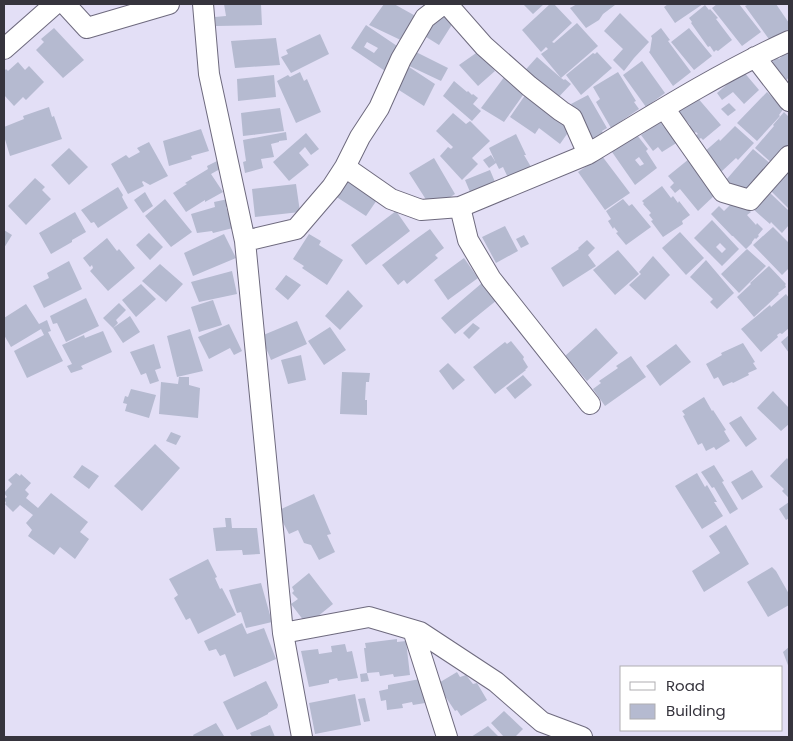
<svg xmlns="http://www.w3.org/2000/svg" width="793" height="741" viewBox="0 0 793 741" font-family="Poppins,sans-serif">
  <rect width="100%" height="100%" fill="#e3dff6"/>
  <path fill="#b5bad0" fill-rule="evenodd" d="M224,4H261L262,25L216,26L215,17L226,16Z
    M384,4H394L421,19L407,43L369,25Z
    M523,4H544L533,14Z
    M550,4L551,5L554,4L572,23L552,42L554,43L577,23L598,46L561,78L564,80L565,79L571,84L553,103L520,76L537,57L561,78L541,54L548,49L546,47L541,52L522,30Z
    M577,4H614L615,5L603,14L599,20L586,28L570,8Z
    M668,4H703L675,23L664,7Z
    M717,4H739L761,32L742,46L712,8Z
    M749,4H776L789,23V29L771,42L745,6Z
    M705,5L709,10L710,9L718,18L716,19L732,40L718,51L716,50L714,52L710,46L708,47L691,23L692,22L689,18Z
    M439,13L453,23L439,45L423,35Z
    M620,13L649,42L634,58L624,71L613,60L623,49L604,31Z
    M366,25L403,50L388,73L351,48ZM367,42L378,48L374,53L364,47Z
    M54,28L84,60L63,78L36,50L44,42L41,39Z
    M661,28L670,40L668,41L691,72L673,86L649,52L650,51L652,38L651,36Z
    M689,28L712,56L694,70L671,42Z
    M320,34L329,54L291,73L281,57L288,54L286,50Z
    M276,38L280,65L235,68L231,41Z
    M412,50L448,68L441,81L405,64Z
    M789,50V77L784,83L768,67L777,57L779,59Z
    M479,51L495,71L478,86L459,65Z
    M597,52L612,68L581,95L566,75L593,53L595,54Z
    M642,61L665,93L646,107L623,75Z
    M18,62L25,70L29,66L44,82L26,100L23,97L14,106L4,95V71L6,69L8,71Z
    M403,63L435,84L424,106L391,85Z
    M743,71L759,90L744,104L733,92L722,100L717,93Z
    M300,72L304,81L307,79L321,112L296,123L277,81L288,75L290,77Z
    M508,72L528,88L504,122L481,108Z
    M618,72L636,101L634,102L639,109L611,128L596,102L600,99L593,87Z
    M274,75L276,97L238,101L237,79Z
    M454,81L467,92L468,91L472,95L473,94L478,98L473,104L481,111L472,121L443,96Z
    M528,91L574,124L560,144L539,128L535,134L510,117Z
    M767,92L784,108L779,115L780,116L757,141L737,123Z
    M588,95L607,128L602,131L604,135L592,143L571,104Z
    M696,96L721,125L703,140L701,138L699,139L696,135L698,134L696,132L691,135L685,128L690,125L677,111Z
    M729,103L736,110L728,116L721,109Z
    M49,107L52,117L54,116L62,139L10,156L4,136V127L24,119L23,116Z
    M280,108L284,131L243,136L241,113Z
    M784,112L789,117V150L775,166L755,148L774,126L773,125Z
    M453,113L466,124L470,121L490,141L472,158L478,164L462,180L440,156L448,147L451,149L453,147L436,131Z
    M660,122L664,127L668,124L678,142L662,152L658,147L653,151L641,135Z
    M735,126L754,143L738,160L736,158L721,172L703,153L719,139L720,141Z
    M201,129L209,151L191,156L192,159L169,166L163,141Z
    M286,132L287,140L279,141V142L271,144L274,157L261,159L263,168L245,173L243,162L246,161L243,140Z
    M306,133L319,149L311,155L305,147L299,153L309,165L289,181L273,162Z
    M516,134L526,155H524L534,172L510,182L503,167L499,169L496,163L489,168L483,160L491,155L495,161L489,148Z
    M637,135L648,149L646,151L657,168L635,185L612,152L631,137ZM639,157L644,164L640,166L635,160Z
    M149,142L168,176L150,185L143,181L142,182L144,186L128,194L111,164L126,155L129,158L140,152L137,148Z
    M69,148L88,167L69,185L51,165Z
    M753,149L772,165L744,196L726,180Z
    M602,156L630,193L605,210L578,172Z
    M434,158L455,194L432,209L409,173Z
    M689,159L717,193L698,211L680,189L675,193L670,187L674,183L668,176Z
    M217,161L220,169L211,174L223,192L205,202V200L186,212L173,193L187,184L185,183L208,169L207,166Z
    M490,170L498,189L473,199L465,180Z
    M787,172L789,174V209L771,191Z
    M347,176L379,197L366,216L335,196Z
    M35,178L45,187L42,190L51,199L26,225L8,206Z
    M296,184L300,212L255,217L252,189Z
    M662,186L671,198L673,196L678,203L679,201L690,215L682,221L683,224L663,237L651,221L653,220L649,215L651,213L643,204L644,203L642,201Z
    M118,187L123,195L122,197L128,208L98,228L94,222L91,223L81,210Z
    M145,192L153,206L143,213L134,200Z
    M769,192L789,211V225L782,233L771,222L770,224L753,209Z
    M165,199L192,232L171,247L145,216Z
    M228,199L231,206L226,207L233,228L213,233L212,231L197,233L191,214L215,207L214,202Z
    M623,199L629,206L632,204L651,227L626,245L616,233L618,232L614,227L613,229L608,221L611,219L606,211Z
    M733,202L740,208L744,205L751,212L747,215L756,225L757,223L763,229L758,235L759,236L756,239L755,238L752,242V243L746,249L733,236H732L711,214L719,206L724,211Z
    M396,211L410,231L366,265L351,245Z
    M75,212L86,232L72,240V242L51,254L39,233Z
    M712,220L739,249L722,266L694,238ZM720,243L726,249L722,253L716,247Z
    M505,226L518,251L496,263L482,237Z
    M773,227L789,243V268L782,275L753,245Z
    M430,229L444,248L435,255L438,258L407,284L404,280L398,285L382,265L416,239Z
    M4,230L12,235L4,248Z
    M680,232L704,258L686,275L662,248Z
    M149,233L163,247L150,260L136,245Z
    M224,234L236,258L193,276L184,253Z
    M309,234L321,241L319,245L343,260L327,285L302,268L304,266L293,259Z
    M524,235L529,244L521,248L516,239Z
    M107,238L117,251L119,249L135,268L108,291L90,271L93,268L92,265L90,267L83,258Z
    M587,240L595,248L588,255L596,266L563,287L551,268L579,249L578,248Z
    M747,249L766,266L739,293L721,274Z
    M618,250L639,274L615,295L593,270Z
    M653,256L670,275L645,300L629,285L641,274L639,272Z
    M464,258L478,278L448,300L434,280Z
    M706,260L734,293L717,309L710,302L713,299L690,277Z
    M69,261L82,289L44,308L33,286L49,278L47,273Z
    M160,264L183,284L166,302L142,281Z
    M769,266L786,284L785,285L786,287L778,293L779,294L754,317L737,297L751,284L750,283Z
    M232,271L237,294L199,302L191,282Z
    M286,275L301,285L288,300L275,289Z
    M482,283L497,300L455,334L441,318Z
    M141,284L156,299L136,317L122,300Z
    M348,290L363,306L340,330L325,316Z
    M786,294L789,298V325L788,326L789,328L782,334L780,333L777,335L778,337L761,352L741,329L770,305L771,307Z
    M86,298L99,326L66,342L57,323L53,324L50,316Z
    M213,300L222,325L199,332L191,307Z
    M119,303L126,310L116,320L118,323L113,328L103,318Z
    M26,304L39,324L47,320L51,331L48,332L63,361L27,378L14,351L44,335L41,329L11,347L4,335V318Z
    M130,316L140,332L123,343L113,328Z
    M297,321L307,344L271,360L261,336Z
    M473,323L480,328L469,339L463,333Z
    M229,324L242,351L234,355L230,348L209,359L198,337Z
    M330,327L346,350L324,365L308,341Z
    M596,328L618,353L587,381L565,356Z
    M190,329L203,371L177,377L167,336Z
    M103,331L112,352L81,366L83,369L71,373L67,366L72,364L62,345L84,335L85,338Z
    M789,335V353L781,342Z
    M511,341L524,357L523,359L528,367L525,370H526L495,394L473,367L505,342L507,344Z
    M743,343L755,362L753,363L757,369L748,373L749,375L733,383L732,382L723,386L718,377L714,379L706,364L722,355L721,353Z
    M154,344L161,368L155,370L159,381L150,384L146,373L141,375L130,352Z
    M676,344L691,362L660,386L646,366Z
    M301,355L306,380L288,384L281,360Z
    M631,356L646,377L605,406L593,389L601,383L599,381L618,368L616,366Z
    M448,363L465,380L453,390L439,371Z
    M342,372L370,373L369,382H366L365,400H367V415L340,414Z
    M523,375L532,385L515,399L506,388Z
    M179,377H189V385L200,388L198,418L159,414L161,382L178,384Z
    M131,389L156,395L149,418L125,411L127,404L123,403L125,396L128,397Z
    M773,391L789,408V424L781,431L757,408Z
    M704,397L712,411L713,410L726,430L724,431L730,441L716,450L714,447L706,451L702,443L698,445L683,416L685,415L682,411Z
    M741,416L757,439L746,447L729,423Z
    M171,432L181,436L176,445L166,441Z
    M155,444L180,468L142,511L114,486Z
    M787,458L789,461V498L782,491L784,489L770,476Z
    M82,465L99,476L89,489L73,477Z
    M714,465L724,481L722,482L738,509L730,514L714,487L712,488L701,472Z
    M752,470L763,487L742,500L731,482Z
    M16,473L20,476L21,474L31,483L25,490L29,494L26,498L38,508L51,493L88,522L80,532L89,539L75,559L60,547L54,555L28,536L32,530L26,523L33,515L20,505L13,512L5,504L6,503L4,499L7,497L4,493L12,484L8,480Z
    M697,473L705,487L707,485L717,502H714L723,516L702,529L675,486Z
    M314,494L331,534L327,535L335,552L319,560L311,545L304,543L298,530L289,534L277,511Z
    M789,502V518L786,520L779,509Z
    M225,518H231L232,528H257L260,554L243,555L242,550L216,551L213,528L226,527Z
    M726,525L749,564L704,592L692,571L720,553L709,536Z
    M208,559L217,577L215,578L220,589L222,588L236,615L198,634L190,618L186,620L174,598L178,595L169,579Z
    M772,567L776,571L789,594V605L768,617L747,582Z
    M309,573L333,604L307,625L291,604L298,599L292,593L294,591L292,587Z
    M261,583L272,622L246,628L241,612L237,613L229,590Z
    M242,623L247,634L264,628L276,659L234,677L225,654L220,656L216,649L209,651L204,641Z
    M397,639V642L406,641L410,675L394,677L393,674L380,676L379,672L367,673L369,681L361,682L360,674L367,673L364,648H366L365,643Z
    M345,644L347,652L352,651L358,678L338,681L337,678L329,680V683L309,687L301,651L318,649L319,654L332,652L331,646Z
    M789,647V668L783,652Z
    M457,672L460,677L466,675L473,684L477,683L487,700L461,716L457,710L455,711L437,684Z
    M420,679L425,703L413,705L412,702L402,704L403,708L387,710L386,700L381,701L379,691L388,689V685Z
    M266,681L278,705L277,708L268,713V714L237,730L223,702Z
    M355,694L361,725L315,734L309,703Z
    M365,698L370,721L364,722L358,699Z
    M504,711L523,729L515,737H504L491,723Z
    M216,723L224,736L222,737H194L193,735Z
    M270,725L275,737H252L250,733Z
    M488,726L499,737H471Z"/>
  <g fill="none" stroke-linecap="round" stroke-linejoin="round">
    <defs>
      <path id="minor" d="M65,4L87,28L169,4
        M203,4L209,74L245,241L283,633L302,737
        M447,4L484,46L529,86L561,111L572,118L588,154C654,114 719,73 789,41
        M4,49L55,4
        M755,57L789,101
        M664,108L723,192L750,200L789,156
        M345,167L391,199L421,210L460,207L588,154
        M460,207L468,240L491,279L590,404
        M245,241L296,229L332,187L345,167L360,137L379,108L401,59L425,18L443,4
        M413,630L447,737
        M283,633L369,617L420,632L496,682L542,722L582,737"/>
    </defs>
    <use href="#minor" stroke="#6e6a7e" stroke-width="22"/>
    <use href="#minor" stroke="#fff" stroke-width="20"/>
  </g>
  <rect width="793" height="741" fill="none" stroke="#36343d" stroke-width="10"/>
  <rect x="620" y="666" width="162" height="65" fill="#ffffff" stroke="#afaeb1"/>
  <rect x="630" y="682" width="25" height="8" fill="#ffffff" stroke="#afaeb1"/>
  <text x="666" y="691" font-size="15" fill="#36343d">Road</text>
  <rect x="630" y="704" width="25" height="15" fill="#b5bad0" stroke="#afaeb1"/>
  <text x="666" y="716" font-size="15" fill="#36343d">Building</text>
</svg>
